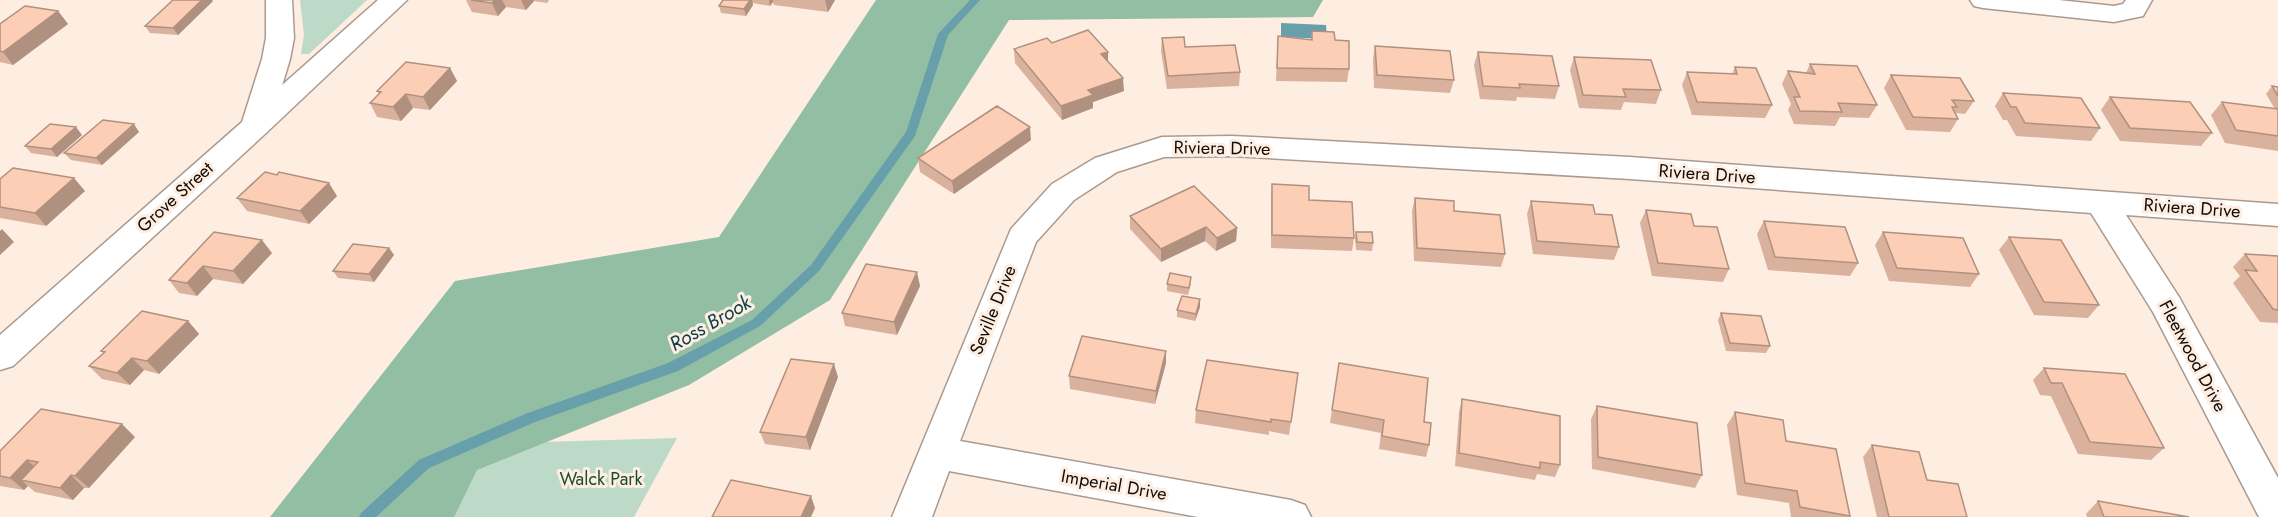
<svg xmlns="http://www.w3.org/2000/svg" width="2278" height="517" viewBox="0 0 2278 517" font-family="Jost,sans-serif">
  <rect width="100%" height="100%" fill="#feede1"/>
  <path fill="#bddac8" d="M300,0H367L309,54H301L304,35Z
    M677,438L634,517H403L470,444Z"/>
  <path fill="#92bea3" d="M876,0H1323L1313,17L1009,20L830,300L689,385L477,470L454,517H270L455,281L719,237Z"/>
  <path fill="#67a0ab" d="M1281,23L1326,25L1327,39L1281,37Z"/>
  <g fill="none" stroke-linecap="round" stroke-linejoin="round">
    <path fill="#67a0ab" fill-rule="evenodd" d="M970,0H980L948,35L915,136L819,271L760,326L678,371L535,422L429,468L376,517H359L361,513L419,460L525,414L668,363L752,320L811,265L906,132L938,34Z"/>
    <defs>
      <path id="minor" d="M266,0H292L294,38L290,59L270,126L266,133L13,366L0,370V335L242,122L262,59L266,38Z
        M1970,0H2059L2114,6L2123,4L2126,0H2152L2143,16L2114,22L1983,8L1974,6Z
        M1232,136L1630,157L2278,204V226L2126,215L2179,297L2278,478V517H2259L2153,312L2091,213L1630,179L1232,156L1164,157L1117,172L1074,200L1036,242L960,441L1291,500L1305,505L1311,517H1198L949,471L932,517H892L1011,229L1052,184L1095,158L1162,137Z"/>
      <path id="highway" d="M378,0H407L266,133L255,136L244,133L240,126L244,119Z"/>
    </defs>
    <use href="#minor" stroke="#aa9a8f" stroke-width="3"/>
    <use href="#highway" stroke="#aa9a8f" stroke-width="3"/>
    <use href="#minor" fill="#fff" fill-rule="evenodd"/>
    <use href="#highway" fill="#fff" fill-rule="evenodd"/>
  </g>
  <path fill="#d9b19c" d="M466,0H549L547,3L534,1L526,10L506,7L498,16L472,12Z
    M723,0H835L828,12L774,5L773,2L770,6L753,3V5L746,16L721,13L719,6Z
    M213,1L178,35L150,33L145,26Z
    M58,11L68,24L13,65L0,62V24Z
    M1312,31L1335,40L1349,69L1347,82L1276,81L1278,36L1311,40Z
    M1162,38L1240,72L1239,86L1167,89L1161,51Z
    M1052,43L1108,61L1124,91L1093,102V108L1062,120L1015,63L1014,49Z
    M1375,46L1454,80L1450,93L1374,88L1373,59Z
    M1478,52L1559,86L1555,99L1517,97L1516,101L1480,99L1474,65Z
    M1574,57L1661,90L1656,104L1624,102L1621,110L1579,108L1570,70Z
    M1810,64L1877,105L1869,118L1840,117L1835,126L1794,124L1788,110L1791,104L1782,84L1788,71L1806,73Z
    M1735,67L1772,105L1765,118L1692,115L1682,85L1687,72L1732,74Z
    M450,68L457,81L430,110L413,108L401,121L377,117L370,103L379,94L377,91Z
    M1891,75L1974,101L1965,114L1955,113L1958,119L1950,132L1906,130L1884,88Z
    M2272,86L2278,87V151L2225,143L2211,115L2222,102L2275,109L2266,94Z
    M2003,93L2100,128L2091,141L2016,136L2007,120H2003L1995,106Z
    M2110,97L2212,133L2201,146L2120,141L2101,110Z
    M139,132L102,165L71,160L64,153Z
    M82,135L57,157L31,153L25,146Z
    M1031,140L954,194L920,172L918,158Z
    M277,175L337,196L309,224L247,211L237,198Z
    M0,179L85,191L46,226L0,218Z
    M1272,184L1309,200L1354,238L1352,251L1271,248V197Z
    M1415,198L1454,211L1505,254L1501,267L1414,261L1412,211Z
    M1531,201L1595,214L1619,247L1614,260L1533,254L1527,214Z
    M1646,210L1694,226L1729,269L1723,282L1652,276L1640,223Z
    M1130,216L1237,228L1236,241L1216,251L1205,241L1161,262L1130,229Z
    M1764,221L1858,263L1850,276L1768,270L1757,234Z
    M214,232L272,253L243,284L213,279L197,296L179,293L169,280Z
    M1356,232L1373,243L1372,251L1356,250L1355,239Z
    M1883,232L1979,274L1970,287L1889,281L1875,245Z
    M2009,237L2099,305L2088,318L2034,315L1999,250Z
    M389,248L394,255L374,282L338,278L333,271Z
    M2245,254L2278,256V323L2260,322L2233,283L2240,276L2233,267Z
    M1167,284H1191L1188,295L1167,291Z
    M920,286L897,335L845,326L842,313Z
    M1200,307L1195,321L1177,317V310Z
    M1721,313L1770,346L1766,353L1726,351L1718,320Z
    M188,321L199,334L159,374L144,370L130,385L102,379L89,366L103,353L101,351Z
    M1166,351V363L1155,404L1070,389L1069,376Z
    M1339,363L1424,422L1429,445L1426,457L1379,449L1381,433L1330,423Z
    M2044,368L2164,448L2151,460L2078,454L2051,396L2040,395L2033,380Z
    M1298,373L1289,435L1269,431V435L1195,423L1196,410Z
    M838,377L810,450L765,444L760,432Z
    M1462,399L1560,465L1555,477L1537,474L1535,480L1455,466L1459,412Z
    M1597,406L1702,475L1695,488L1592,469L1591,419Z
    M1735,412L1786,441L1850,516L1849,517H1791L1789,503L1737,495L1727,425Z
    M135,437L89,488H84L73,500L35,492L28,486L24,490L0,486V451Z
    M1872,445L1967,517H1877L1863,457Z
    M2098,501L2189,517H2087L2086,514Z"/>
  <path fill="#b0907f" d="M202,0H212L213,1L178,35L173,28Z
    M495,0H502L506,7L498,16L492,3Z
    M521,0H534V1L526,10Z
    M750,0H752L753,5L746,16L744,9Z
    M769,0H773V2L770,6Z
    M825,0H835L828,12Z
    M58,11L68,24L13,65L3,52Z
    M1108,52V65L1101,54Z
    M450,68L457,81L430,110L423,97Z
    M1123,78L1124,91L1093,102V108L1062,120L1061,106L1088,90Z
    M406,94L413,108L401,121L393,107Z
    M134,124L139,132L102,165L96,158Z
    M76,127L82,135L57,157L51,149Z
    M1030,127L1031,140L954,194L952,181Z
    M74,178L85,191L46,226L35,213Z
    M329,183L337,196L309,224L300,211Z
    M1206,227L1205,241L1161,262V249Z
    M1237,228L1236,241L1216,251L1217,238Z
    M2,229L14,242L0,255V231Z
    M262,240L272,253L243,284L233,271Z
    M389,248L394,255L374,282L369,274Z
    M203,266L213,279L197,296L187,283Z
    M917,272L920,286L897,335L894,322Z
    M1200,299V307L1195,321L1196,314Z
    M188,321L199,334L159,374L147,361Z
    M1166,351V363L1155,404L1156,391Z
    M132,358L144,370L130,385L117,373Z
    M834,364L838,377L810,450L806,437Z
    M122,424L135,437L89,488L75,476Z
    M27,460L41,472L21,480L28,486L24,490L10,478Z
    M71,475L84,488L73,500L60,488Z
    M811,496L815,508L811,517H801Z"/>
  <path fill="#fcceb5" stroke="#b0907f" stroke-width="1.5" d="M173,0H202L173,28L145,26Z
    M471,0H495L492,3Z
    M723,0H750L744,9L719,6Z
    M25,6L58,11L3,52L0,51V24Z
    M1088,30L1108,52L1101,54L1123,78L1088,90L1093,95L1061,106L1014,49L1047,38L1052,43Z
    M1312,31L1334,32L1335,40L1349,41V69L1277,68L1278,36L1312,40Z
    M1184,37L1185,47L1235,45L1240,72L1168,76L1162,38Z
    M1375,46L1450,51L1454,80L1377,75Z
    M1478,52L1552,56L1559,86L1519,84L1520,88L1483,86Z
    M1574,57L1651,60L1661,90L1623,89L1626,97L1583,95Z
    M406,62L450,68L423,97L406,94L393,107L370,103L381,92L377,91Z
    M1810,64L1857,66L1877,105L1838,103L1842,112L1800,111L1794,97H1800L1788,71L1815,74Z
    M1735,67L1756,68L1772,105L1697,102L1687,72L1737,74Z
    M1891,75L1960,78L1974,101L1952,100L1957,107H1952L1958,119L1913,117Z
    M2272,86L2278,87V96Z
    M2003,93L2081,98L2100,128L2025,123L2016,107H2011Z
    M2110,97L2190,102L2212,133L2130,128Z
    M2222,102L2278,109V136L2236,130Z
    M997,106L1030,127L952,181L918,158Z
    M103,120L134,124L96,158L64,153Z
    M50,124L76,127L51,149L25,146Z
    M13,168L74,178L35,213L0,207V179Z
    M265,172L277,175L279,172L329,183L300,211L237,198Z
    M1272,184L1309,186V200L1352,202L1354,238L1272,235Z
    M1194,186L1237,228L1217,238L1206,227L1161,249L1130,216Z
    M1415,198L1454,201V211L1500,215L1505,254L1417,248Z
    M1531,201L1593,205L1595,214L1612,215L1619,247L1537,241Z
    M1646,210L1691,214L1694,226L1717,227L1729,269L1658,263Z
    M1764,221L1845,227L1858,263L1775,257Z
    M214,232L262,240L233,271L203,266L187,283L169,280Z
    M1356,232H1372L1373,243L1357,242Z
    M1883,232L1963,238L1979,274L1897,268Z
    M2009,237L2061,240L2099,305L2044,302Z
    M353,244L389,248L369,274L333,271Z
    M2245,254L2278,256V310L2273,309L2245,270L2257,271Z
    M866,264L917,272L894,322L842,313Z
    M1170,273L1191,277L1189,288L1167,284Z
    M1182,296L1200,299L1196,314L1177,310Z
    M142,311L188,321L147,361L132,358L117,373L89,366L105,352L101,351Z
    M1721,313L1761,316L1770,346L1730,343Z
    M1082,336L1166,351L1156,391L1069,376Z
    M791,359L834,364L806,437L760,432Z
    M1207,360L1298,373L1291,422L1271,419V422L1196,410Z
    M1339,363L1428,378L1424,422L1431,423L1429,445L1382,436L1384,420L1332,410Z
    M2044,368L2125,374L2164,448L2090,442L2062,383H2051Z
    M1462,399L1560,416V465L1540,462V468L1459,453Z
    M1597,406L1697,423L1702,475L1598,457Z
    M41,409L122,424L75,476L71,475L60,488L21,480L38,462L27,460L10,478L0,476V451Z
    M1735,412L1783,420L1786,441L1836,449L1850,516L1800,507L1797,491L1745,483Z
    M1872,445L1919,452L1927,480L1958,484L1967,517H1889Z
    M731,480L811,496L801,517H712Z
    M2098,501L2189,517H2104Z"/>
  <g text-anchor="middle" stroke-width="6" stroke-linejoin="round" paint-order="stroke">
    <g font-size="18" fill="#120c08" stroke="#feede1">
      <text transform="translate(1222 148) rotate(1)" y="6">Riviera Drive</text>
      <text transform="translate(1707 174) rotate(4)" y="6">Riviera Drive</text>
      <text transform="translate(175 197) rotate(-42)" y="6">Grove Street</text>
      <text transform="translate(2192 208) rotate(4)" y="6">Riviera Drive</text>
      <text transform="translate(993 310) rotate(-68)" y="6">Seville Drive</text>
      <text transform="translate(2193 356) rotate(62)" y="6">Fleetwood Drive</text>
      <text transform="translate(1114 485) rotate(10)" y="6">Imperial Drive</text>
    </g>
    <g font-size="18" fill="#174c31" stroke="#feede1">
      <text x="601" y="485">Walck Park</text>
    </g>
    <g font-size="20" font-style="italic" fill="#0b414a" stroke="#feede1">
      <text transform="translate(710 323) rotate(-30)" y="7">Ross Brook</text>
    </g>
  </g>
</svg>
